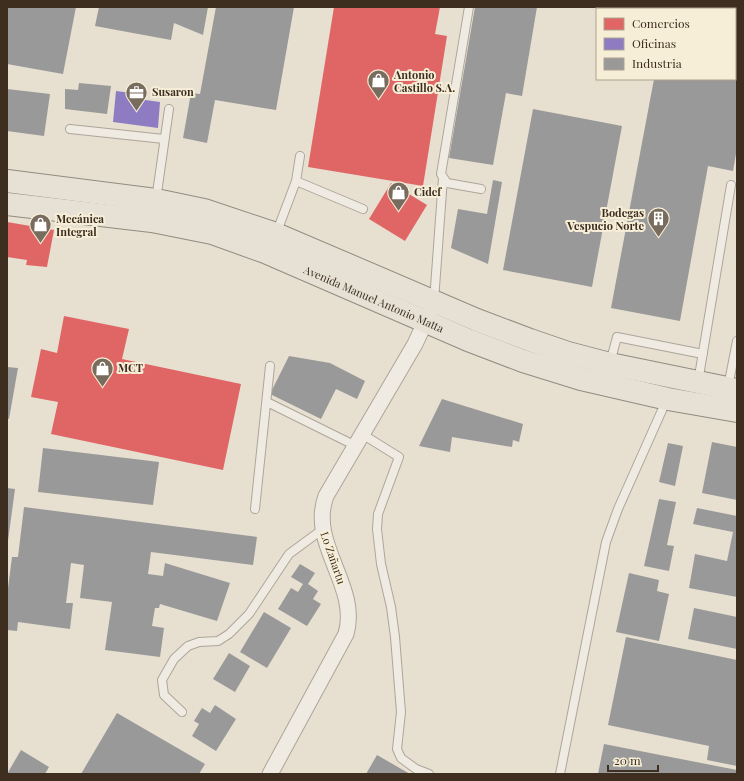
<svg xmlns="http://www.w3.org/2000/svg" width="744" height="781" viewBox="0 0 744 781" font-family="'Playfair Display',serif">
  <rect width="100%" height="100%" fill="#e7e0d1"/>
  <path fill="#e06666" d="M334,7H440L435,34L447,36L423,186L308,167Z
    M391,183L427,205L405,241L369,219Z
    M7,222L54,230L47,267L26,265L27,260L7,257Z
    M64,316L129,329L122,359L241,384L223,470L51,434L58,402L31,397L41,349L57,353Z"/>
  <path fill="#8e7cc3" d="M116,91L139,94L138,99L160,102L158,128L113,122Z"/>
  <path fill="#999" d="M7,7H76L63,74L7,64Z
    M99,7H208L203,35L174,23L171,40L95,26Z
    M216,7H294L276,110L215,100L207,143L183,138L191,93L200,94Z
    M475,7H537L522,96L506,93L493,165L449,158Z
    M726,7H737V21L735,20V9H726Z
    M735,68H737V148L733,171L708,166L680,321L611,308L654,79H735Z
    M79,83L111,86L107,114L65,109V89L78,90Z
    M7,89L50,94L44,136L7,131Z
    M533,109L622,126L592,287L503,270Z
    M493,180L502,182L488,264L451,248L458,209L487,214Z
    M289,356L330,363L365,381L357,399L336,389L321,419L270,394Z
    M7,367L18,368L9,419L7,418Z
    M442,399L523,424L519,442L513,440L512,447L452,437L450,452L419,446Z
    M712,442L737,447V500L702,493Z
    M668,443L683,446L675,486L659,482Z
    M43,448L159,462L153,505L38,492Z
    M7,488L15,489L8,541H7Z
    M659,499L676,502L667,545L674,546L669,571L644,566Z
    M24,507L257,537L253,565L151,552L148,574L163,576L165,563L230,583L217,621L160,604L159,608H155L152,626L164,628L160,657L105,650L112,602L80,598L84,565L71,563L66,603H73L70,629L18,622L17,631L7,630V596L12,557H18Z
    M697,508L737,516V597L689,588L695,554L727,561L733,532L693,524Z
    M300,564L315,573L308,584L318,591L313,599L321,604L307,626L278,609L291,588L298,592L303,584L291,577Z
    M629,573L659,580L657,591L669,594L659,641L616,632Z
    M694,608L737,617V649L688,639Z
    M264,612L291,628L267,668L240,652Z
    M626,637L737,660V766L707,760L709,746L608,725Z
    M229,653L250,666L235,692L213,679Z
    M215,705L236,719L216,751L192,736L199,724L194,721L202,708L210,713Z
    M117,713L205,764L199,774H81Z
    M604,744L737,770V774H598Z
    M21,750L49,767L45,774H7Z
    M377,755L410,774H366Z"/>
  <g fill="none" stroke-linecap="round" stroke-linejoin="round">
    <defs>
      <path id="lane" d="M469,7L441,174L447,183L481,189
        M714,9V7
        M735,31H737
        M70,129L164,139
        M296,181L363,209
        M156,200L169,109
        M276,234L296,181L300,156
        M434,301L443,178
        M610,363L617,337L703,354
        M698,382L731,185
        M728,387L737,341
        M267,402L356,446
        M362,434L399,457L378,514L377,529L381,564L391,607L395,637L401,712L397,749L401,758L416,769L429,774
        M255,509L270,366
        M182,712L164,695L162,680L174,659L188,646L199,642L218,641L229,634L249,614L289,554L323,529
        M560,774L606,542L618,509L667,399"/>
      <path id="street" d="M270,774L346,634C360,586 308,544 326,496L415,344L429,314"/>
      <g id="primary">
        <path d="M7,181L156,200L204,210L276,234L477,320L530,340L568,353L610,364L737,390"/>
        <path id="s1" d="M7,204L152,221L212,233L265,252L468,340L523,361L581,379L668,399L737,411"/>
      </g>
    </defs>
    <use href="#lane" stroke="#ada599" stroke-width="10"/>
    <use href="#street" stroke="#ada599" stroke-width="17"/>
    <use href="#primary" stroke="#928b80" stroke-width="24"/>
    <use href="#lane" stroke="#efebe3" stroke-width="8"/>
    <use href="#street" stroke="#efebe3" stroke-width="15"/>
    <use href="#primary" stroke="#e6e1d4" stroke-width="22"/>
  </g>
  <defs>
    <symbol id="shop-pin" viewBox="-11 -11 22 30"><path d="M0 17L-7.5 6A9.5 9.5 0 1 1 7.5 6Z" fill="#786c5e" stroke="#f7eed8"/><path d="M-5-2.5h2.3a2.7 3.5 0 0 1 5.4 0H5L5.5 6h-11ZM-1.5-2.5h3a1.5 2.3 0 0 0-3 0Z" fill="#fff"/></symbol>
    <symbol id="office-pin" viewBox="-11 -11 22 30"><path d="M0 17L-7.5 6A9.5 9.5 0 1 1 7.5 6Z" fill="#786c5e" stroke="#f7eed8"/><path d="M-6-3h4V-5.5h4V-3h4V5H-6ZM-1-4.5V-3h2v-1.5ZM-6 0V1H6V0Z" fill="#fff"/></symbol>
    <symbol id="building-pin" viewBox="-11 -11 22 30"><path d="M0 17L-7.5 6A9.5 9.5 0 1 1 7.5 6Z" fill="#786c5e" stroke="#f7eed8"/><path d="M-4-6H4V6H1V3H-1V6H-4ZM-2.5-4.3h1.7v1.8h-1.7ZM.8-4.3h1.7v1.8H.8ZM-2.5-1h1.7V.8h-1.7ZM.8-1h1.7V.8H.8Z" fill="#fff"/></symbol>
  </defs>
  <g fill-rule="evenodd">
    <use href="#shop-pin" x="366" y="68" width="25" height="34"/>
    <use href="#office-pin" x="124" y="80" width="25" height="34"/>
    <use href="#shop-pin" x="386" y="180" width="25" height="34"/>
    <use href="#building-pin" x="646" y="206" width="25" height="34"/>
    <use href="#shop-pin" x="28" y="212" width="25" height="34"/>
    <use href="#shop-pin" x="90" y="356" width="25" height="34"/>
  </g>
  <g text-anchor="middle" stroke-width="4" stroke-linejoin="round" paint-order="stroke">
    <g font-size="11" font-weight="bold" fill="#3d2e20" stroke="#f7eed8" text-anchor="start">
      <text x="394" y="79">Antonio<tspan x="394" dy="13">Castillo S.A.</tspan></text>
      <text x="152" y="96">Susaron</text>
      <text x="414" y="196">Cidef</text>
      <text x="644" y="217" text-anchor="end">Bodegas<tspan x="644" dy="13">Vespucio Norte</tspan></text>
      <text x="56" y="223">Mecánica<tspan x="56" dy="13">Integral</tspan></text>
      <text x="118" y="372">MCT</text>
    </g>
    <g font-size="11" fill="#3d2e20" stroke="#f7eed8">
      <text dy="4" stroke="none"><textPath href="#s1" startOffset="382">Avenida Manuel Antonio Matta</textPath></text>
      <text transform="translate(333 558) rotate(71)" y="4">Lo Zañartu</text>
    </g>
  </g>
  <rect width="744" height="781" fill="none" stroke="#3d2e20" stroke-width="16"/>
  <rect x="596" y="8" width="140" height="72" fill="#f7eed8" stroke="#ada18e"/>
  <rect x="604" y="18" width="20" height="12" fill="#e06666" stroke="#ada18e"/>
  <text x="632" y="28" font-size="12" fill="#3d2e20">Comercios</text>
  <rect x="604" y="38" width="20" height="12" fill="#8e7cc3" stroke="#ada18e"/>
  <text x="632" y="48" font-size="12" fill="#3d2e20">Oficinas</text>
  <rect x="604" y="58" width="20" height="12" fill="#999999" stroke="#ada18e"/>
  <text x="632" y="68" font-size="12" fill="#3d2e20">Industria</text>
  <path d="M608 765v6h50v-6" fill="none" stroke="#3d2e20" stroke-width="2"/>
  <text x="614" y="765" font-size="12" fill="#3d2e20" stroke="#f7eed8" stroke-width="3" paint-order="stroke">20 m</text>
</svg>
